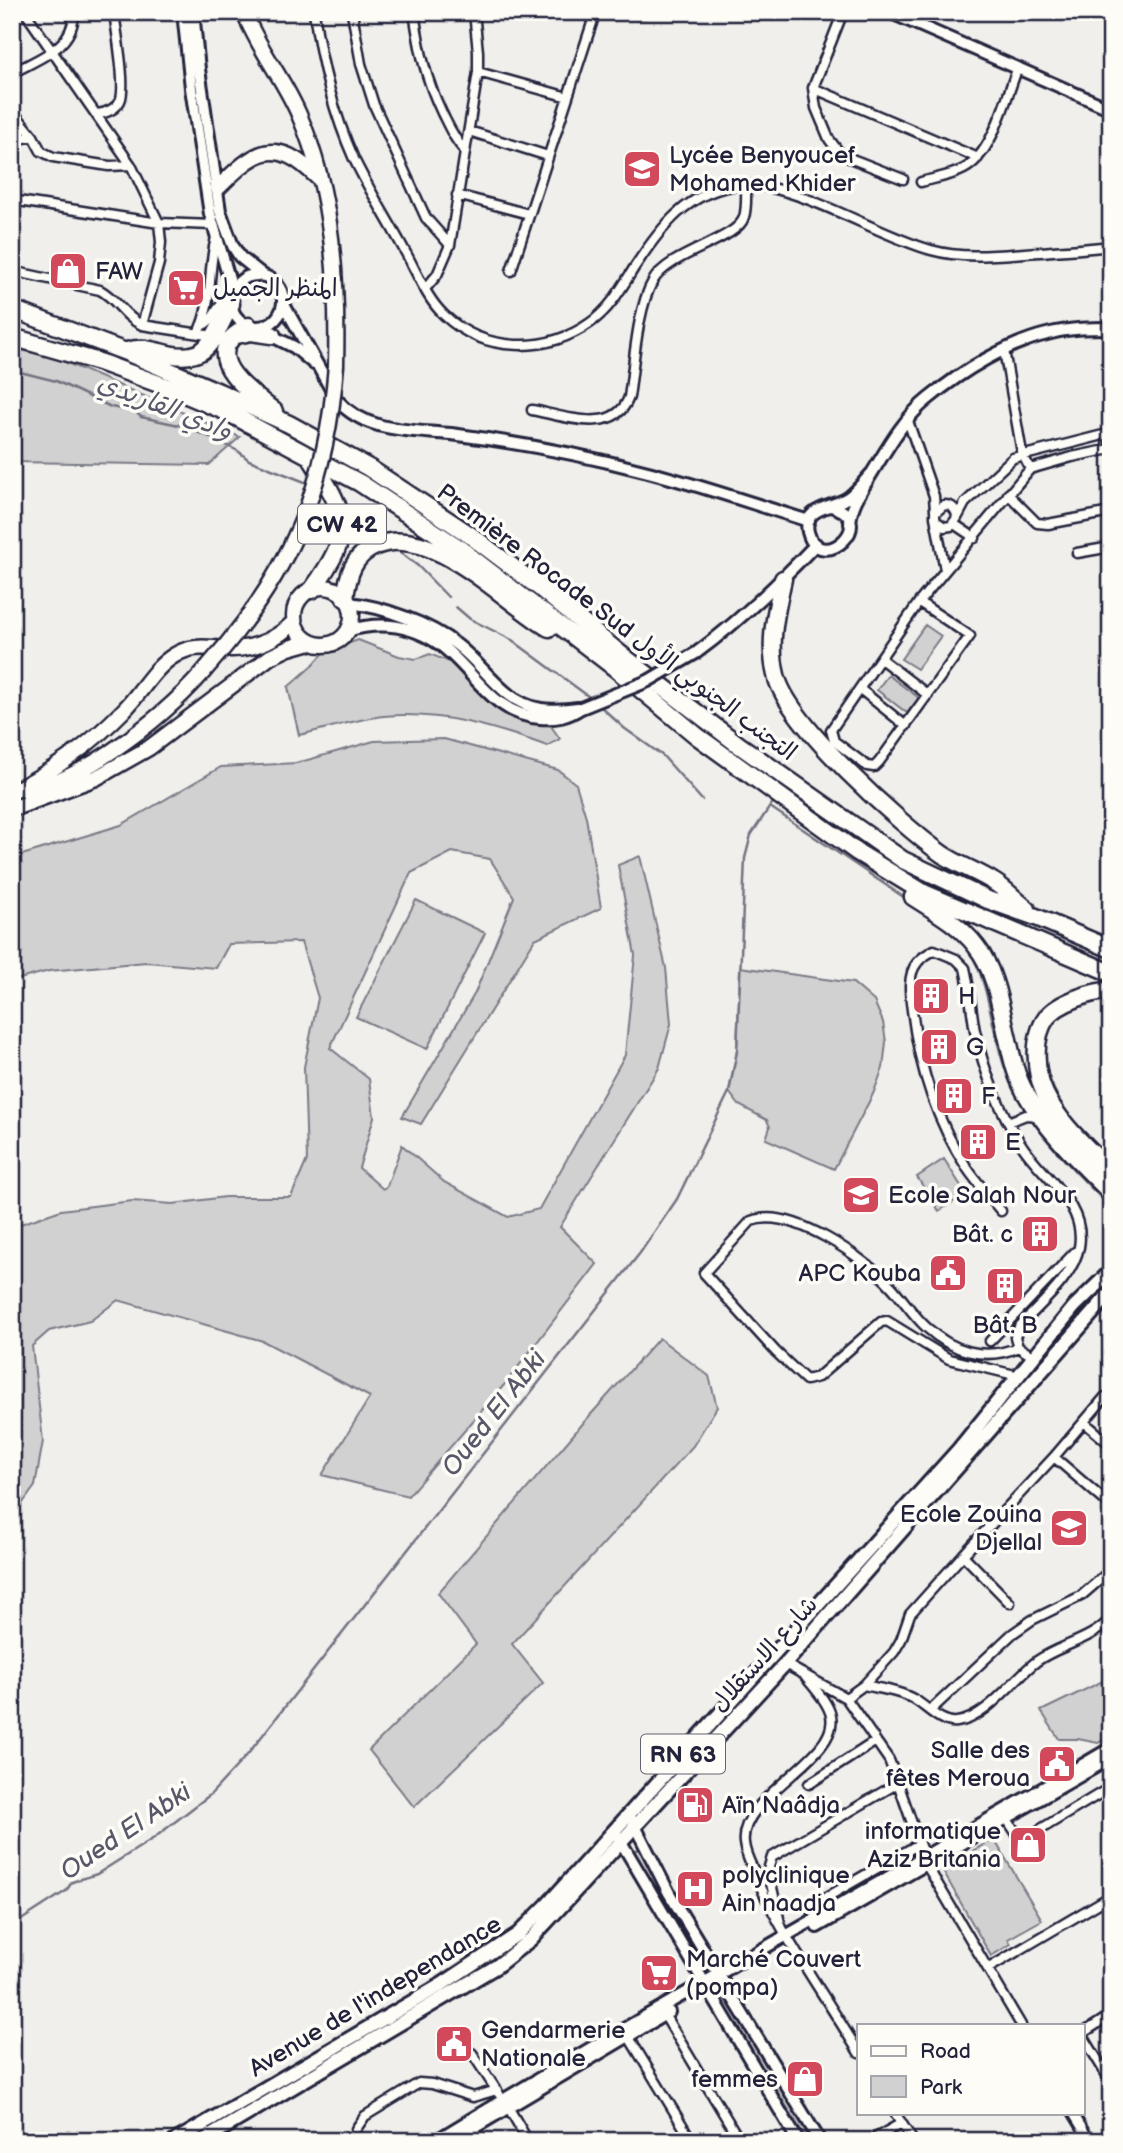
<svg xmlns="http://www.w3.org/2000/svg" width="1123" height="2153" viewBox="0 0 1123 2153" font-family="'Balsamiq Sans','Playpen Sans Arabic',sans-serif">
  <rect width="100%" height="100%" fill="#f0efec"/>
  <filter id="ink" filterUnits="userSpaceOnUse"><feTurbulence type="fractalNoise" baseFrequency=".0143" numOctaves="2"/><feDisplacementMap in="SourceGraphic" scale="14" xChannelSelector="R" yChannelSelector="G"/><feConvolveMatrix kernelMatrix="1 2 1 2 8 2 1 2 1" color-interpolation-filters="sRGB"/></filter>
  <g filter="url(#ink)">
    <path fill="#d2d1d1" stroke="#7a7a86" stroke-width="2" d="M12,348L53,357L240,437L209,465L12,462Z
      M925,625L941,636L917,669L901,659Z
      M358,640L399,656L416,659L430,654L452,663L494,703L515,715L551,726L560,739L547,746C495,727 440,711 384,716C356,719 327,729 299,735L288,687L312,666L329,647L342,646Z
      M888,675L919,698L907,713L877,690Z
      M444,739L558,770L576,784L586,817L601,908L535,939L421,1124L402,1117L475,993L514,897L490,859L452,852L411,873L330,1048L369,1079L374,1117L359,1168L383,1189L387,1186L402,1145L444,1182L508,1217L539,1209L625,1055L635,955L618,865L640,856L666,968L671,1024L659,1068L560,1227L597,1264L504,1385L408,1496L322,1475L370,1397L263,1341L118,1300L90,1321L49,1331L32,1346L43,1441L35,1486L12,1518V1227L61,1210L132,1201L173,1204L225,1197H291L307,1160L304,1067L318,998L301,942L229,944L216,968L146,962L49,971L12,981V858L121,825L221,767L297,763L374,741Z
      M416,900L485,933L427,1049L356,1017Z
      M740,967L853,983L874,1001L883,1022L886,1042L883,1068L873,1094L834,1169L766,1139L770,1127L767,1120L739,1105L729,1092L737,1051Z
      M944,1159L966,1194L939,1211L917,1177Z
      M659,1338L709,1376L717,1407L693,1446L512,1644L543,1683L414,1807L369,1750L476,1644L438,1593L585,1421Z
      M1111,1677V1732L1107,1738L1098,1743L1078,1739H1059L1041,1711Z
      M994,1839L1042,1920L1008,1939L1011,1944L991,1956L941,1868Z
      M640,1848L712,1971L707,1974L634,1851Z
      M725,1996L813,2141H808L720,1999Z"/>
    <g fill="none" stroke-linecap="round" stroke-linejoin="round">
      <path stroke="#737381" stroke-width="2.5" d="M12,370L56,381L111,407L136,412L141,417L179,425L210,437L238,451L249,460L310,484
        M347,513L383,538
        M396,549L418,566L448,597
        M456,607L470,619L512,640L592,699
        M599,705L624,728L663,756L702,800
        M770,807L908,900
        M973,956C991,993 992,1035 1007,1074C1027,1127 1072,1168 1111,1208
        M1045,1064C1055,1104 1076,1125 1104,1153
        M12,1926L66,1891L72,1882L97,1874L154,1838L211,1794L248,1754L640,1253L677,1199L729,1092L737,1051L745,858L751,835L775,799"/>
      <defs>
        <path id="minor" d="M25,12L131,165L159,223L161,242L159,263L142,325
          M314,12C321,63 333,112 354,159C370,192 390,223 407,255C418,275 427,299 444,315C484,353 546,354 590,323C610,309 621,289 634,268C660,228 689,189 741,185C796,182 875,235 931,250C967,260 1004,254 1040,252C1064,250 1087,249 1111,246
          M352,12L361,64L374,105L426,218L450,245
          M414,12C420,52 425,77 442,113C449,127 454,139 465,151
          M501,12L595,14L645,12
          M843,12L813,88L816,108L829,139L838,151L847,157L903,179
          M478,72L568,97
          M12,73C39,58 74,48 74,12
          M813,88L978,158
          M12,110L33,136L41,151L53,157L109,166L131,165
          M97,114C107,113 115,110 120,101C127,88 116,30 114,12
          M469,131L548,156
          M12,141L33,136
          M921,182C935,178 951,176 964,169C993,154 1006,97 1018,67
          M457,195L529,214
          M12,200L159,223L213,225
          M12,271L100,290C117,299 125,318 142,325L213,336
          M511,271L595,14
          M425,289L437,275L450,245L478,72V52L474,12
          M201,326C218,319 212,307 231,298
          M198,333C214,301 207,267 217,234
          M1004,350L1022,453L1030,469
          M532,410C563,416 615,436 629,397C634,365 637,308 653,281C669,252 738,240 744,217C747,208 746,195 746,185
          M908,421L934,496L935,511
          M1008,494L1037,523L1048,524L1111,512
          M957,518L965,503L1013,458L1111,433
          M936,521L944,527L951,526L957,518C957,509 952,505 944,505L935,513V517L945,570
          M954,524L975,538
          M1077,553L1111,547
          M919,602L970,636L879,762L874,767L867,766L834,741L831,730L919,602L1030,469L1072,457L1111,449L1108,433
          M881,659L928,695
          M860,689L906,726
          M1008,1122L1026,1115L1039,1116
          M1001,1211C990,1197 977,1183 967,1168C936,1121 919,1066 912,1010C910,996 907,975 917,963C921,957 928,954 934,950L956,959L965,968C970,989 971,1010 975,1031C984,1071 999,1110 1021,1144C1041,1176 1087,1204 1079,1247C1073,1278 1039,1305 1019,1327L1015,1337L1018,1347L1034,1357
          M990,1341L1075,1252
          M1018,1347C985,1362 952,1351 926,1327C913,1315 903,1299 891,1286C864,1258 792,1206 751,1221L704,1273L776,1352L806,1380L818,1377L881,1322L887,1321L949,1359L1019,1376
          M1084,1422L1111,1445
          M1054,1457L1111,1506
          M1010,1603L963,1555L1054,1457L1105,1397
          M785,1664L846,1698L889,1760L898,1783
          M805,1676C814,1688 828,1702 831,1716C840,1758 738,1796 744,1843C745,1855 752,1866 757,1878C783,1939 825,1995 859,2053
          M864,1685C881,1689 900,1691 915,1700C927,1707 941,1724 957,1722C986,1719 1014,1678 1037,1661C1059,1645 1093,1640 1111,1618
          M846,1698L864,1685L894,1652L901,1640L910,1614L963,1555
          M931,1710L1012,1634L1032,1620L1081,1596L1111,1570
          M809,1784L876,1741
          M1007,1819L1020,1839L1026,1838L1111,1787
          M808,1908L919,1844
          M780,1923L768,1870L772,1857L898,1783L927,1866L1021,2025
          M989,1968L1111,1896
          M662,2011L740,2141
          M1083,2033L1111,2015
          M627,2034L692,2141
          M1083,2036L1111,2082
          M472,2053L499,2094
          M507,2105L528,2141
          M895,2113L913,2141
          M1073,2113L1090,2141
          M356,2129L365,2116L419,2083L432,2084L473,2097L497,2090
          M870,2141L902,2123"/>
        <path id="tertiary" d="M183,12L191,88L210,214L233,292
          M193,12L199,69L220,211L233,246L240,257L264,276
          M889,12L1111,109
          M231 301a26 26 0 1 1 52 0a26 26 0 1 1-52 0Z
          M283,303L337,400C366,433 411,430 451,434C514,442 579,454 640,470C697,484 753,504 809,521
          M266,333L294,347L314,364
          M872,473C888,447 904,418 928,399C962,371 1007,343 1051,333C1071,328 1091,328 1111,328
          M830,506C883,519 820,577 808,532C802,506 835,508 849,497C858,490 865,480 872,473C862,490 851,504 850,524
          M348,603C382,606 430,624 457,645C485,666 503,703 541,709C553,711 566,709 578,708
          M347,631C380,621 410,624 439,644C474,669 492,715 540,718C556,719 568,717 581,708
          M696,653C740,621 778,584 816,544
          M632,1820L669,1893L820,2141
          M617,1835L798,2141
          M817,1927L1111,1758
          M435,2141C658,2005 887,1881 1111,1748
          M452,2141L669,2012"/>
        <path id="primary" d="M175,2141L441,1985L518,1934L547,1905L959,1449L1074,1307L1111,1271
          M202,2141L497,1966L531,1939L785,1664L1111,1292"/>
        <path id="trunk" d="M244,12C258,49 285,80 300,117C333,194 338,283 336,365
          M218,188C256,150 275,135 318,178
          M294 616a29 29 0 1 1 58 0a29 29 0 1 1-58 0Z
          M12,792C56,769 90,745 124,710C141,693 154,667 175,655C194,643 211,649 232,649C256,649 278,638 294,622
          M27,792C89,777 171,712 210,664
          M12,809L96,778L149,748L270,657L289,648L310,642"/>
        <path id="motorway" d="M12,309L126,352L219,392L289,424L369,468L470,535L539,587L619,653L739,745L903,860L988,900L1036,917L1111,949
          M249,326C243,330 235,334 231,339C208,365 257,397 274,411
          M237,335L251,332L272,335
          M12,337L99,362L175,390L225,411L360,483L459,548L615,668L697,736L857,852L924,893L1111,973
          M127,351C139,347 147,349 160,352C209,366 211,341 231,304
          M783,579C776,612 768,642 776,675C787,723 900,824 942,854C958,865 977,871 994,882C1006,889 1016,901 1027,909
          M312,590C354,531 349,519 312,460
          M345,598C348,575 353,555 376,546C432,522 504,602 549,628
          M913,897C935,911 960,925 976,946C994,968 1000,1003 1006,1031C1011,1051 1014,1073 1025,1092C1046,1130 1081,1163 1111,1193
          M1111,991C1094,990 1058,1003 1047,1017C1032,1037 1035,1073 1045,1094C1060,1125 1088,1148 1111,1172"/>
      </defs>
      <use href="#minor" stroke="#22223b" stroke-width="13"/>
      <use href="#tertiary" stroke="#22223b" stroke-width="16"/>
      <use href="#primary" stroke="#22223b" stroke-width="18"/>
      <use href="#trunk" stroke="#22223b" stroke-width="19"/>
      <use href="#motorway" stroke="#22223b" stroke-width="21"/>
      <use href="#minor" stroke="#fdfcf7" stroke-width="8"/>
      <use href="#tertiary" stroke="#fdfcf7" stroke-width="10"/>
      <use href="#primary" stroke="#fdfcf7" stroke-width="12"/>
      <use href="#trunk" stroke="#fdfcf7" stroke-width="14"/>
      <use href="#motorway" stroke="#fdfcf7" stroke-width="16"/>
      <defs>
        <path id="tertiary-bridge" d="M581,708L648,681L696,653"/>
        <path id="trunk-bridge" d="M210,664C291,572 327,487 336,365"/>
      </defs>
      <use href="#tertiary-bridge" stroke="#22223b" stroke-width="16" stroke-linecap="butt"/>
      <use href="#trunk-bridge" stroke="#22223b" stroke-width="19" stroke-linecap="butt"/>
      <use href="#tertiary-bridge" stroke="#fdfcf7" stroke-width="10"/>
      <use href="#trunk-bridge" stroke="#fdfcf7" stroke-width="14"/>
    </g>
  </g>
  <defs>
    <symbol id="school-square" viewBox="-11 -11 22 22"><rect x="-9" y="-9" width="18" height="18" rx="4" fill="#d1495b" stroke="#fdfcf7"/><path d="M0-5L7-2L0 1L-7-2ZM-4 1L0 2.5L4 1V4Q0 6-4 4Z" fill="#fff"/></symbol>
    <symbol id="shop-square" viewBox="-11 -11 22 22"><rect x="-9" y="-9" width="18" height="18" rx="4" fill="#d1495b" stroke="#fdfcf7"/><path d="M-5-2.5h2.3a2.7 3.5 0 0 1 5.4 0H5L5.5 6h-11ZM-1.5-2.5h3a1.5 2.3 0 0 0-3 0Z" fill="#fff"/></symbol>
    <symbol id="supermarket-square" viewBox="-11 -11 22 22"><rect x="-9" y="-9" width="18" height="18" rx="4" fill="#d1495b" stroke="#fdfcf7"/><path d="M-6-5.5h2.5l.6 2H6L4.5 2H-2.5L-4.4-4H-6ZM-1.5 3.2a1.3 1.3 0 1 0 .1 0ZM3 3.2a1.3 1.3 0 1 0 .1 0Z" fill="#fff"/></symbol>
    <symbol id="building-square" viewBox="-11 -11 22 22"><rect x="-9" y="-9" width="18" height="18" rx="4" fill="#d1495b" stroke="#fdfcf7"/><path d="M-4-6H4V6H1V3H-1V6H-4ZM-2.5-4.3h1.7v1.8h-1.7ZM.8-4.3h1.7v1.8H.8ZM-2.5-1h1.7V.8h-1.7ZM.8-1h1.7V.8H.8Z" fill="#fff"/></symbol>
    <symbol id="civic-square" viewBox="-11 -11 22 22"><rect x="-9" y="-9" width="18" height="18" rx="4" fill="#d1495b" stroke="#fdfcf7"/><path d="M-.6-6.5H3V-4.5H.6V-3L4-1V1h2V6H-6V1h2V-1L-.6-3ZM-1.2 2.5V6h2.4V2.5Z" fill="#fff"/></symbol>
    <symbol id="fuel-square" viewBox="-11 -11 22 22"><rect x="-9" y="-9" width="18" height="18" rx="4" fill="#d1495b" stroke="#fdfcf7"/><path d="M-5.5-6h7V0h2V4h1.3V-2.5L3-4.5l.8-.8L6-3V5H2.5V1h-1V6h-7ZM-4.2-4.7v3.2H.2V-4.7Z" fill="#fff"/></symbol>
    <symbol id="hospital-square" viewBox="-11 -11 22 22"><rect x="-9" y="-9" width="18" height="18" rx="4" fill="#d1495b" stroke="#fdfcf7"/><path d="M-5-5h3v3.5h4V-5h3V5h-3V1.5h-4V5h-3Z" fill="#fff"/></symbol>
  </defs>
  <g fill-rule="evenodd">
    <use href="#school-square" x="620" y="147" width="44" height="44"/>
    <use href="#shop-square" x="46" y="249" width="44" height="44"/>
    <use href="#supermarket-square" x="164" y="266" width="44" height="44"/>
    <use href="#building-square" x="909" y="974" width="44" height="44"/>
    <use href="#building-square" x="917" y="1025" width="44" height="44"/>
    <use href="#building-square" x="932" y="1074" width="44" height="44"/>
    <use href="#building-square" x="956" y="1120" width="44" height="44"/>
    <use href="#school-square" x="839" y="1173" width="44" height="44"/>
    <use href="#building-square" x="1018" y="1212" width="44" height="44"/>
    <use href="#civic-square" x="926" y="1251" width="44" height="44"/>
    <use href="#building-square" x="983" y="1264" width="44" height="44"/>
    <use href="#school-square" x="1047" y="1506" width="44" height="44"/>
    <use href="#civic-square" x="1035" y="1742" width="44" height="44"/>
    <use href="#fuel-square" x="673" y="1783" width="44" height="44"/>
    <use href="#shop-square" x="1006" y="1823" width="44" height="44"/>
    <use href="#hospital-square" x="673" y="1867" width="44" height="44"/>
    <use href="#supermarket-square" x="637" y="1951" width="44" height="44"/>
    <use href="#civic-square" x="432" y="2022" width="44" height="44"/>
    <use href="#shop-square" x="783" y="2057" width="44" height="44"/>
  </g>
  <g text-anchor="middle" stroke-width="7" stroke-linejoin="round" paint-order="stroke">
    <g fill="#fdfcf7" stroke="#646373" stroke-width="2">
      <rect x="298" y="504.5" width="88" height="39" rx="5"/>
      <rect x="641" y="1734.5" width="84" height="39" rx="5"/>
    </g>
    <g font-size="23" font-weight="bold" fill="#22223b">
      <text x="342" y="532">CW 42</text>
      <text x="683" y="1762">RN 63</text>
    </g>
    <g font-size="24" fill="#22223b" stroke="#fdfcf7" text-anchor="start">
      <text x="669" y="163">Lycée Benyoucef<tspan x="669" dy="28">Mohamed Khider</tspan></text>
      <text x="95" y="279">FAW</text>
      <text x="213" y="296">المنظر الجميل</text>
      <text x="958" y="1004">H</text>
      <text x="966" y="1055">G</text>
      <text x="981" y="1104">F</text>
      <text x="1005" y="1150">E</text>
      <text x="888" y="1203">Ecole Salah Nour</text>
      <text x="1013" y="1242" text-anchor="end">Bât. c</text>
      <text x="921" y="1281" text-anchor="end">APC Kouba</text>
      <text x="1005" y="1333" text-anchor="middle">Bât. B</text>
      <text x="1042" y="1522" text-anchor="end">Ecole Zouina<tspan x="1042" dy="28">Djellal</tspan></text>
      <text x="1030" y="1758" text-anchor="end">Salle des<tspan x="1030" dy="28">fêtes Meroua</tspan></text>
      <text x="722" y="1813">Aïn Naâdja</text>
      <text x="1001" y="1839" text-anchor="end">informatique<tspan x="1001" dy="28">Aziz Britania</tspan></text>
      <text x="722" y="1883">polyclinique<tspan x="722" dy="28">Ain naadja</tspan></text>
      <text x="686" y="1967">Marché Couvert<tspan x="686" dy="28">(pompa)</tspan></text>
      <text x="481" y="2038">Gendarmerie<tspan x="481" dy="28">Nationale</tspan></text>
      <text x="778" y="2087" text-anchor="end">femmes</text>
    </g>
    <g font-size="24" fill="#22223b" stroke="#fdfcf7">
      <text transform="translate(617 622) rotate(37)" y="8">Première Rocade Sud التجنب الجنوبي الأول</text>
      <text transform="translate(764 1654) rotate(-48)" y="8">شارع الاستقلال</text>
      <text transform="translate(375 1996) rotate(-31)" y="8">Avenue de l'independance</text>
    </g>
    <g font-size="26" font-style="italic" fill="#58586a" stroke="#fdfcf7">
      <text transform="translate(165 406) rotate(21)" y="9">وادي القاريدي</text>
      <text transform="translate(493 1413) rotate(-52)" y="9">Oued El Abki</text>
      <text transform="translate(125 1831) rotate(-34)" y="9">Oued El Abki</text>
    </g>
  </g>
  <rect width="1123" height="2153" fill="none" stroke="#fdfcf7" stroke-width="42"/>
  <rect x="21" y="21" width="1081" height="2111" fill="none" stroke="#22223b" stroke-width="2.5" filter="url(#ink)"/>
  <rect x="857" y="2024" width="228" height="91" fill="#fdfcf7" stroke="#a5a5ac" stroke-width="2"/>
  <rect x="871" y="2046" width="35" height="10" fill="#fdfcf7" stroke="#a5a5ac" stroke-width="2"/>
  <text x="920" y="2058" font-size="21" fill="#22223b">Road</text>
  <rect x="871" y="2076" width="35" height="21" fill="#d2d1d1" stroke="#a5a5ac" stroke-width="2"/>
  <text x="920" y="2094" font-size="21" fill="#22223b">Park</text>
</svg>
